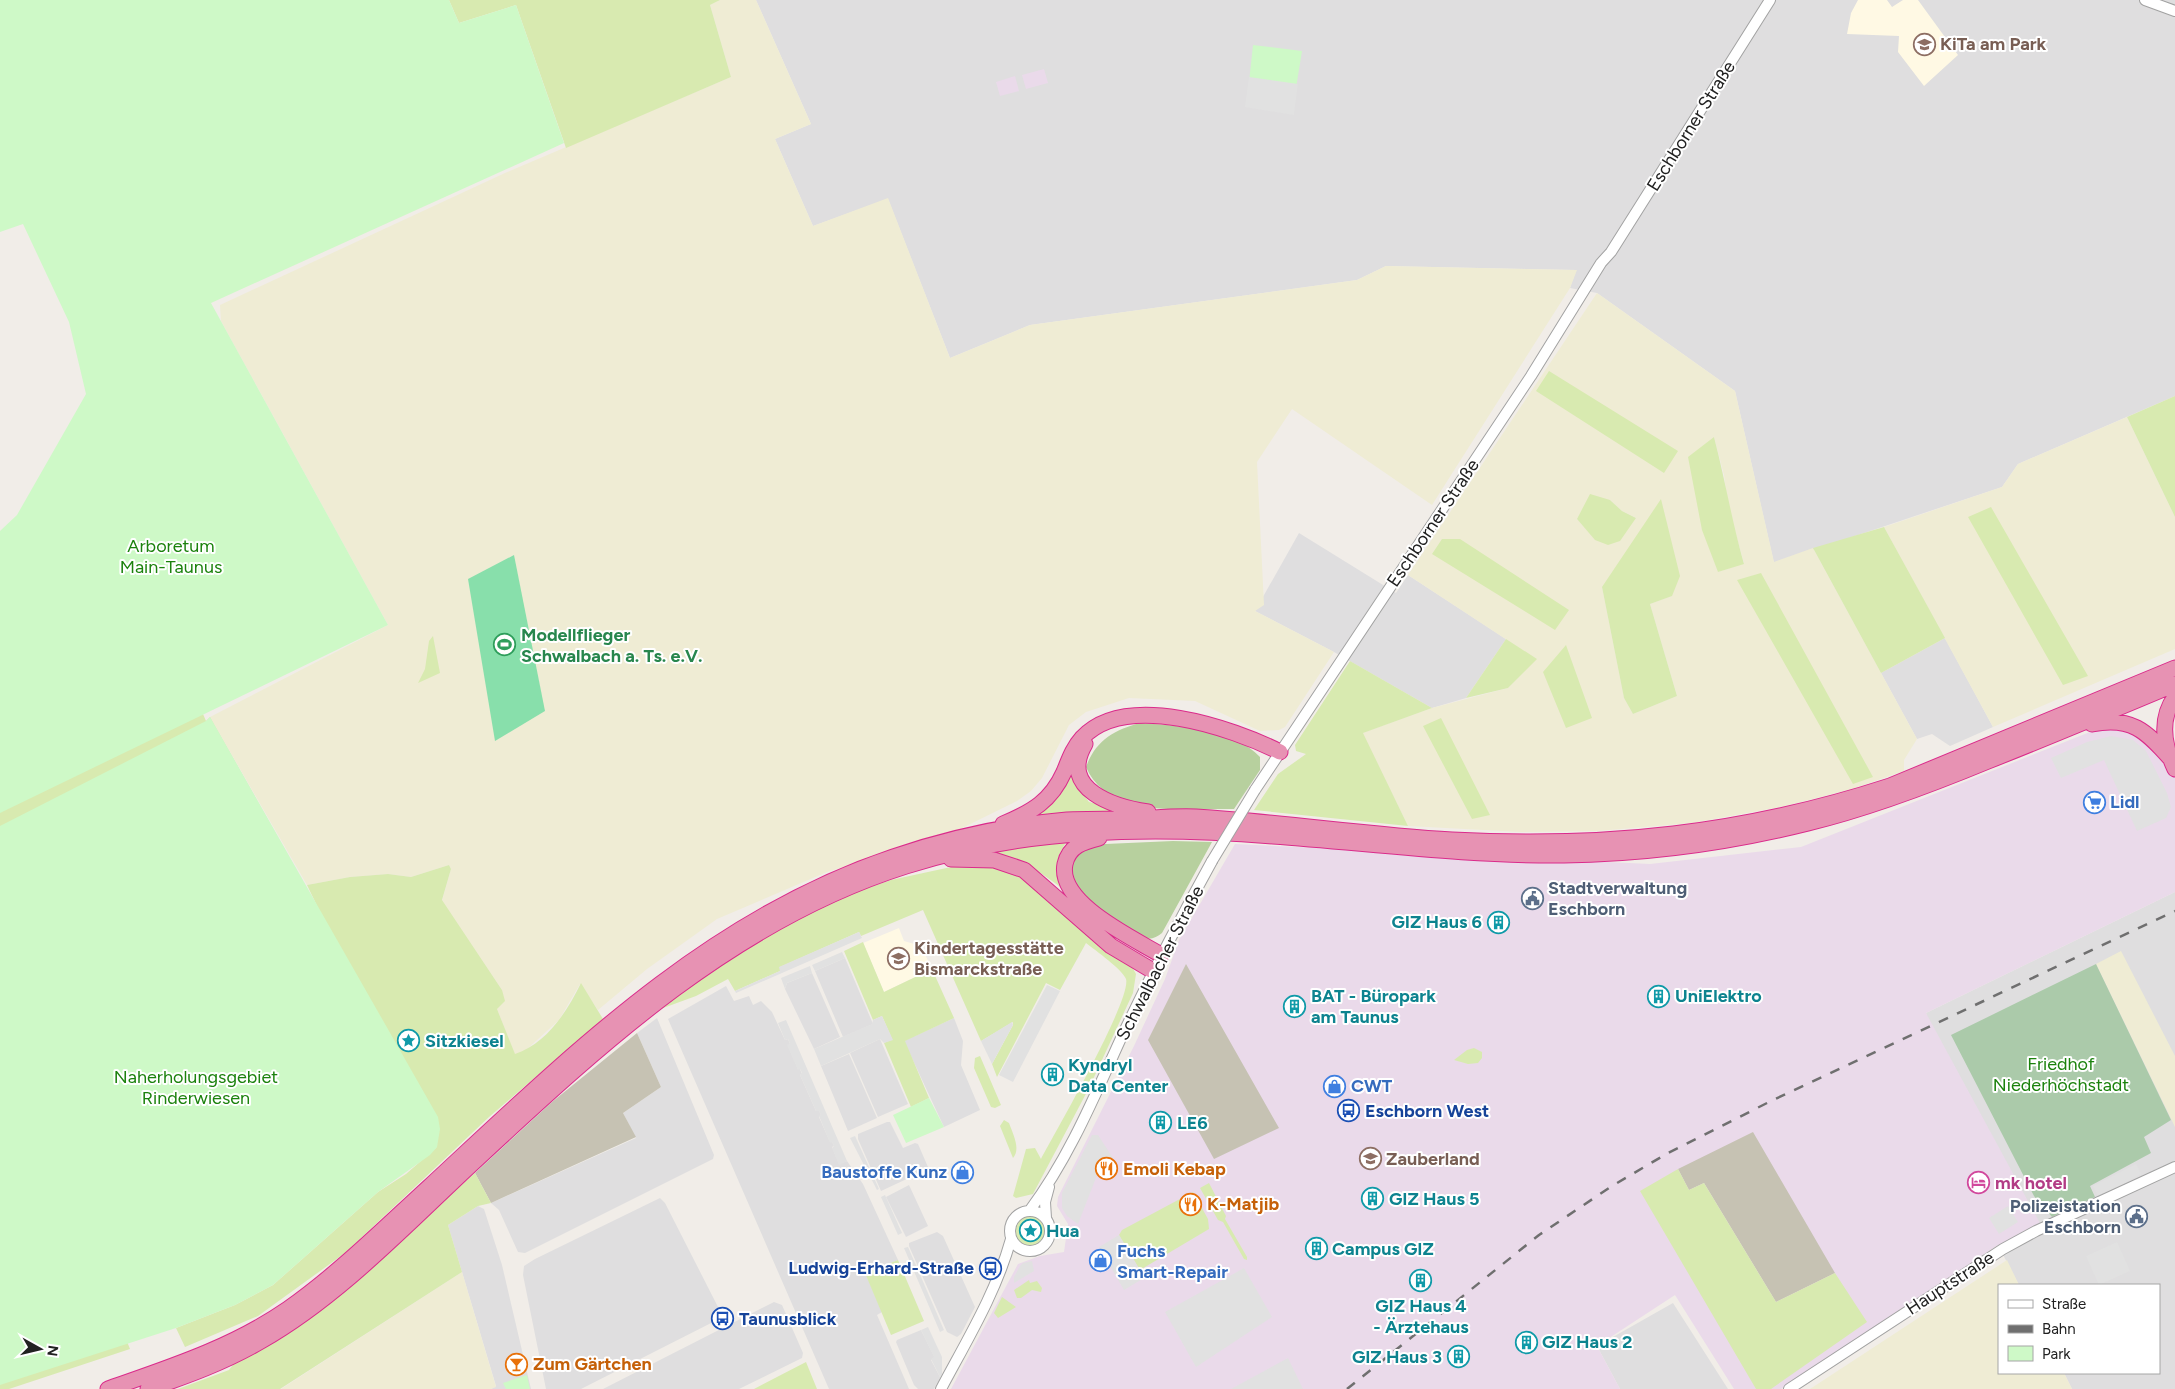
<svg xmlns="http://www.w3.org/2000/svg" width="2175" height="1389" viewBox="0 0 2175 1389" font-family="Figtree,sans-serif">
  <rect width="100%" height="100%" fill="#f1ede8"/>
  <path fill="#dfdedf" d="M756,0H2175V396L2018,464L2002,487L1774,563L1735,391L1597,293L1570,288L1576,270L1386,266L1357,280L1030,325L950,358L888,199L813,226L775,139L811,124Z
    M1299,533L1396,593L1408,575L1506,639L1466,698L1432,708L1334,652L1255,611Z
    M1945,638L1993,727L1950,746L1932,734L1917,739L1881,673Z
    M2175,892V1389H2072L2064,1373H2159V1285H2019L2000,1249L1926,1013Z
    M845,958L873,1024L843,1037L815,971Z
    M812,973L840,1037L814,1049L785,989L787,983Z
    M726,986L734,1001L749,996L753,1005L761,1001L772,1012L785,1040L788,1039L790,1044L788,1046L798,1069H800L802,1074L800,1075L816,1111L819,1110L821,1115L819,1117L830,1142L832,1141L834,1146L832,1147L839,1164L847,1161L863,1184L898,1260L866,1274L882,1312L877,1315L909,1389H829L668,1019Z
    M657,1018L714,1155L713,1159L525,1253L518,1252L499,1210L491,1203L636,1138L623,1113L661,1087L637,1033Z
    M954,1018L963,1041L961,1065L980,1110L944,1127L904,1041Z
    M880,1039L908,1104L878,1117L850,1053Z
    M849,1054L877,1118L848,1131L821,1066Z
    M887,1122H890L903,1148L915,1143L918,1144L928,1167L926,1170L881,1191L858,1139V1134Z
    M909,1185L928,1226L906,1237L886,1197Z
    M660,1198L665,1203L718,1307L719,1319L581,1389H546L523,1275L524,1266L535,1259Z
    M478,1206L484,1209L502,1265L531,1389H491L496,1386L448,1225Z
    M937,1232L943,1236L975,1307L961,1334L957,1337L947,1332L909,1246V1243Z
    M774,1302L782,1305L803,1353L802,1358L739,1389H603Z
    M1673,1303L1728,1389H1620L1597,1346Z
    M921,1330L935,1358L931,1360L940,1377L942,1374L934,1389H918L914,1385L896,1342L897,1340Z"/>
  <path fill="#eadaea" d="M1044,69L1048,83L1026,89L1022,75Z
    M1015,76L1019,91L1000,96L996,82Z
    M2114,728L2135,733L2153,748L2160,759L2175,750V892L1926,1013L2042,1227L2000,1249L1998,1245L1781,1389H1734L1675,1295L1597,1346L1620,1389H951L1018,1264L1040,1256L1064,1252L1068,1224L1057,1206L1058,1197L1134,1046L1165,979L1179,940L1235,844L1650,864L1801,847L2095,730Z"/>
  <path fill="#fff9e4" d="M1858,0H1887L1892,7L1903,0H1918L1958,55L1924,86L1898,52L1899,36L1847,34L1851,13Z
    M899,928L904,941L921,946L932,969L884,992L863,943Z"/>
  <path fill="#c6c2b3" d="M1186,964L1279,1128L1214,1159L1148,1040Z
    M637,1033L661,1087L623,1113L636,1137L491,1203L475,1173L552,1102Z
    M1753,1132L1835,1273L1776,1302L1704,1183L1689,1190L1678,1169Z"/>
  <path fill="#efecd4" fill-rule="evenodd" d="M720,0H756L811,124L775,139L813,226L888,198L950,358L1030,325L1357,280L1386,266L1577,270L1570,288L1432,505L1292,409L1257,462L1264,605L1255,611L1334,652L1285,727L1279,730L1260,731L1195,701L1129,698L1086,712L1069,725L1042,778L1031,791L1017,801L948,835L827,872L717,919L647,969L598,1010L580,984L559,1020L525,1051L515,1055L497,1009L502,990L442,901L451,869L449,865L411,877L388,874L350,877L307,885L210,717L388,625L221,321L220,305L505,173L731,77L710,5Z
    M1597,293L1735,391L1774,562L1813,548L1917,739L1904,760V771L1852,789L1785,806L1692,823L1597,831L1521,832L1408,826L1362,733L1432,708L1508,688L1536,659L1408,575ZM1714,437L1724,475L1728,507L1744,563L1718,572ZM1610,500L1622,511L1636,518L1595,539L1577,519ZM1602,587L1671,596L1650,604L1677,696L1633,714L1624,698Z
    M2127,417L2175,517V649L1993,727L1884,527L2002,487L2018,464Z
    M2121,951L2175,1056V1127L2096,964Z
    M2007,1260L2019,1285H1999V1373H2064L2072,1389H1810Z
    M462,1272L496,1387L491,1389H281Z"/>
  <path fill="#d8eab0" d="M449,0H720L710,5L731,77L566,148L516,5L459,23Z
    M1549,371L1678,451L1664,473L1536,391Z
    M2175,396V517L2127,417Z
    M1714,437C1725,479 1732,522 1744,564L1718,572L1702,530L1688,457Z
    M1590,494L1610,500L1622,511L1636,518L1620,541L1608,545L1595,540L1577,519Z
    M1661,499L1680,576L1672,596L1650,604L1677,696L1633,714L1624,698L1602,587Z
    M1991,507L2088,676L2063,685L1968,517Z
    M1884,527L1945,638L1881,673L1813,548Z
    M1442,539H1460L1569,610L1555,630L1432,554Z
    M1761,573L1873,777L1853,784L1737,580Z
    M433,636L440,673L418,683L425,669L429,641Z
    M1506,639L1537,659L1508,688L1466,698Z
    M1566,645L1592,718L1566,728L1543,672Z
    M1350,661L1432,708L1363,733L1408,826L1254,810L1278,774L1306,754L1296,751L1295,745Z
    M182,665L206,721L210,717L320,912L307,885L350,877L388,874L411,877L449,865L451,869L442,900L502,990L505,1001L497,1009L515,1054C546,1044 567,1012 581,983L603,1019L489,1117L345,1253L258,1316L185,1347L176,1328L235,1305L273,1285L378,1192L406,1174L437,1147L116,1314L130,1349L9,1389H0V763Z
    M1441,718L1490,815L1472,819L1423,726Z
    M1074,757L1080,790L1089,802L1138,814L1005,826C1054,808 1056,807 1074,757Z
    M1068,840C1055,857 1054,870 1063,889C1027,863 1020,856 973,856L1012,845Z
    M984,864L1016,872L1131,965L1136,974L1133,993L1089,1088L1033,1194L1016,1198L1013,1196L1026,1149L1035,1148L1041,1159C1055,1133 1132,999 1126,979C1123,970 1095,950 1086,943L1060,990L1046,983L997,1077L992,1064L1013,1025V1022L981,1041L923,910L861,936L859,932L780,967V971L735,991L728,979L696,996L655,1011L748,943L838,898L891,880L951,867Z
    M863,942L884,992L932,969L954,1018L905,1041L929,1098L911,1107L884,1043L892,1039L882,1016L873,1020L844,951Z
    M1474,1048L1482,1052V1058L1478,1063L1468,1064L1454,1060L1467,1050Z
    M980,1056L1001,1105L995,1108L991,1107L974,1068L975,1058Z
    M1004,1120L1009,1123C1013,1134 1021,1149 1013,1158L1000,1126Z
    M1678,1169L1689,1190L1704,1183L1776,1302L1835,1273L1867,1322L1771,1389H1756L1640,1191Z
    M475,1173L491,1203L478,1206L448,1225L462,1272L280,1389H178L229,1370L235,1362L355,1278Z
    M1209,1183L1226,1216L1225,1219L1247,1257V1260L1244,1259L1223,1222L1218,1220L1200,1188Z
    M1193,1192L1208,1219L1209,1229L1140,1270L1119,1235L1122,1230Z
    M1013 1231a17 17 0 1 1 34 0a17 17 0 1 1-34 0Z
    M898,1260L924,1321L891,1335L865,1273Z
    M1029,1280L1030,1283L1037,1281L1042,1288L1041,1292L1032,1290L1021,1298H1017L1014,1290Z
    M1002,1297L1016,1307L998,1318L994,1313Z
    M806,1362L817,1389H754Z"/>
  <path fill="#b7d09e" d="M1140,723C1174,725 1236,730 1260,757V770L1234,809C1186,808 1109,820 1086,767C1096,740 1114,730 1140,723Z
    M1173,841L1212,842L1162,933C1157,937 1151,940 1145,938C1128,934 1075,895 1070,879C1065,866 1075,854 1083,845Z"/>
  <path fill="#abcaaa" d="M2096,964L2171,1120L2144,1137L2151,1153L2090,1186L2095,1197L2052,1217L2034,1196L1951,1035Z"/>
  <path fill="#cef9c7" d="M0,0H449L459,23L516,5L564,143L211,303L388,625L0,813V531L17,515L86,394L69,322L23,224L0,232Z
    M1253,45L1302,51L1296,88L1249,82Z
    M210,717L438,1117L440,1129L437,1147L430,1155L378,1192L273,1285L235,1305L176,1328L0,1385V826L206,721Z
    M929,1098L944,1127L906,1143L893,1115Z
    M527,1375L530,1389H506L503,1383Z"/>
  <path fill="#88dfab" d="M514,555L545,711L495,741L468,579Z"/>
  <path fill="#e1e1e1" d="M1249,77L1298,84L1294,115L1245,107Z
    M2111,736L2133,740L2146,751L2167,793L2171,807L2166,818L2137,831L2104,760L2061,778L2051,758L2087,742Z
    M859,932L862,938L736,993L735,991L780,971L779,967Z
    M842,952L845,958L815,971L812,965Z
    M810,966L812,973L787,983L785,989L781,978Z
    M1047,985L1060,991L1013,1082L999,1075Z
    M882,1016L893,1040L884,1043L880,1039L821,1066L814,1049L872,1024L873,1020Z
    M786,1020L847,1161L839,1165L832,1148L834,1146L832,1142L830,1143L819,1116L821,1115L819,1111H816L800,1075L802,1073L800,1069L798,1070L787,1045L790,1044L788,1039L785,1040L778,1023Z
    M1012,1022L1013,1025L992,1064L981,1041Z
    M1092,1135H1098L1113,1158L1101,1165L1078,1224L1067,1216L1062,1208V1193Z
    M855,1136L879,1189L877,1190L850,1138Z
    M2136,1164L2141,1174L2099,1198L2093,1186Z
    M885,1195L902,1233L898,1235L881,1197Z
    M2008,1206L2018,1222L1999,1234L1989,1218Z
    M1119,1235L1144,1278L1124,1290L1099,1247Z
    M2117,1242L2130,1271L2099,1285L2086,1256Z
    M908,1247L944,1330L940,1332L904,1248Z
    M1032,1261L1034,1271L1014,1283V1277L1020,1266L1023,1263Z
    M1244,1268L1272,1317L1196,1367L1165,1312Z
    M928,1327L942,1357V1374L940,1377L931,1359L934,1357L921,1330Z
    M1288,1358L1303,1389H1231Z"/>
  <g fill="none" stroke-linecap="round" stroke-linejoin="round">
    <defs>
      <path id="minor" d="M2145,0L2175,11
        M1255,790L1531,376L1601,263L1611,252L1770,0
        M1030,1210C1069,1158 1095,1095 1122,1036C1150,977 1180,919 1212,861
        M1010 1231a20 20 0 1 1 40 0a20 20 0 1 1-40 0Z
        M1046,1218L1045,1202L1049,1187
        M941,1389C967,1340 996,1293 1011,1239
        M1789,1389L2003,1249L2036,1231L2175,1167"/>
      <path id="highway" d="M2175,697C2159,719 2164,746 2175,769
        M2092,724C2131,716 2146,731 2170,758
        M1085,744C1058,790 1115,807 1148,812
        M1003,824C1032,812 1051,801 1064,772C1069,760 1073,748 1082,738C1126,691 1232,728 1280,752
        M1099,838C1083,842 1069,846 1065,864C1057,903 1133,938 1161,955
        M951,859L994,860L1024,870L1111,946L1153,971
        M108,1389C171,1367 233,1347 288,1309C339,1273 384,1228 430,1186C570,1056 708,919 893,857C949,838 1009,825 1067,820C1090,819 1113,819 1136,819C1156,818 1176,816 1196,817C1281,822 1366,835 1452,840C1606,848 1743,834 1890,786L2175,668
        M148,1389C187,1376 225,1362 261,1341C340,1296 409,1222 475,1161C604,1041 735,920 906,866C1025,828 1150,826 1273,836C1370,843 1466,856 1564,855C1646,854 1728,843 1808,823C1870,808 1930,785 1988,761C2051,736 2113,710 2175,684"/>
    </defs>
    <use href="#minor" stroke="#a2a2a2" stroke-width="12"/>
    <use href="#highway" stroke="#da2b8b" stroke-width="17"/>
    <use href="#minor" stroke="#fff" stroke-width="10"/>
    <use href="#highway" stroke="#e792b3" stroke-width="15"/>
    <path stroke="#6f6f6f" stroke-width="2.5" stroke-dasharray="10 10" stroke-linecap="butt" d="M1347,1389L1539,1235L1612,1186L1668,1153L1771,1101L2175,911"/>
    <defs>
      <path id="minor-bridge" d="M1212,861L1255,790"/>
    </defs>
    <use href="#minor-bridge" stroke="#a2a2a2" stroke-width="12" stroke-linecap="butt"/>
    <use href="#minor-bridge" stroke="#fff" stroke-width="10"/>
  </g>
  <defs>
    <symbol id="school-ring" viewBox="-11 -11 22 22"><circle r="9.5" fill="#fff" stroke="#8d6e63" stroke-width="1.5"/><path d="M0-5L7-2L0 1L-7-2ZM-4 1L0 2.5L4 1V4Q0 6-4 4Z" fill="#8d6e63"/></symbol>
    <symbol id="stadium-ring" viewBox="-11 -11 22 22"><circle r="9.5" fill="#fff" stroke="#2e9e5b" stroke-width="1.5"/><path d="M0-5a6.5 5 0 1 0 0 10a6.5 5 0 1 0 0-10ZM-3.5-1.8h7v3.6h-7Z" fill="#2e9e5b"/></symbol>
    <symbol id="supermarket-ring" viewBox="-11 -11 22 22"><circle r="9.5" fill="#fff" stroke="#3f7fe0" stroke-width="1.5"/><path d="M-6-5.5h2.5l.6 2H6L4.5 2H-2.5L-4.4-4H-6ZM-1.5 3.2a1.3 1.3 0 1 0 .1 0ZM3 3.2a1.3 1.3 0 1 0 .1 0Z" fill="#3f7fe0"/></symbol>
    <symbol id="civic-ring" viewBox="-11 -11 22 22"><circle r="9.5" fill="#fff" stroke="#5c6f8a" stroke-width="1.5"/><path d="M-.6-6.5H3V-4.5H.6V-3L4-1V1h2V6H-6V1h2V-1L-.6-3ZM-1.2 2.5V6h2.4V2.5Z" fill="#5c6f8a"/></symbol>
    <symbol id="building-ring" viewBox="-11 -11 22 22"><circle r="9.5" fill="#fff" stroke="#0f9aa8" stroke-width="1.5"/><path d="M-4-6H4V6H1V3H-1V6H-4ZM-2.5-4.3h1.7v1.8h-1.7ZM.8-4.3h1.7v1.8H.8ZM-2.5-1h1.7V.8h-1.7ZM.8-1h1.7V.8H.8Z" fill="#0f9aa8"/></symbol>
    <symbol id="sight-ring" viewBox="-11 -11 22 22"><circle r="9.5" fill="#fff" stroke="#0f9aa8" stroke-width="1.5"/><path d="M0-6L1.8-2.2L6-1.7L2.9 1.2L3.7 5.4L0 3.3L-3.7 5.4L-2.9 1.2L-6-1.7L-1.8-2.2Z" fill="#0f9aa8"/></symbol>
    <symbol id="shop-ring" viewBox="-11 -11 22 22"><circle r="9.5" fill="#fff" stroke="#3f7fe0" stroke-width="1.5"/><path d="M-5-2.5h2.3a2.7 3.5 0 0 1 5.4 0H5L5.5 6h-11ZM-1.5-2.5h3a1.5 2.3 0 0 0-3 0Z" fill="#3f7fe0"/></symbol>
    <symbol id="bus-ring" viewBox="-11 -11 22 22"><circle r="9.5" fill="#fff" stroke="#1a4fb4" stroke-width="1.5"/><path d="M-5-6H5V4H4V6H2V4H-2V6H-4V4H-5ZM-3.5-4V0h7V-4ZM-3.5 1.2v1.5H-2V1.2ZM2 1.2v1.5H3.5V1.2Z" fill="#1a4fb4"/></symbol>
    <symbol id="restaurant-ring" viewBox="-11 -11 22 22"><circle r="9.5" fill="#fff" stroke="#e8710a" stroke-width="1.5"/><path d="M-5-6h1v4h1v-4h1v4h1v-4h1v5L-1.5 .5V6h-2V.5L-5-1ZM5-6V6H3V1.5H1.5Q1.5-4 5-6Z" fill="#e8710a"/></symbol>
    <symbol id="hotel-ring" viewBox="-11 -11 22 22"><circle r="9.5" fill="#fff" stroke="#d1479c" stroke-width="1.5"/><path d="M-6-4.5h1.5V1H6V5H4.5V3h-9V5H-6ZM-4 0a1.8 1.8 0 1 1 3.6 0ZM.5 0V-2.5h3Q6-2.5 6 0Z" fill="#d1479c"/></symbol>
    <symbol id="bar-ring" viewBox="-11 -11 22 22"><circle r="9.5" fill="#fff" stroke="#e8710a" stroke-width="1.5"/><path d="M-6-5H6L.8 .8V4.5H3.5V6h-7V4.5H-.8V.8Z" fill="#e8710a"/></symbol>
  </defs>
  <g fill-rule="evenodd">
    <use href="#school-ring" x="1912" y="32" width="25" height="25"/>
    <use href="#stadium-ring" x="492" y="632" width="25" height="25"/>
    <use href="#supermarket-ring" x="2082" y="790" width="25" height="25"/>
    <use href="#civic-ring" x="1520" y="886" width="25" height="25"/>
    <use href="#building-ring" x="1486" y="910" width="25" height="25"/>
    <use href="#school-ring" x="886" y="946" width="25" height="25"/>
    <use href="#building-ring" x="1646" y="984" width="25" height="25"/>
    <use href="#building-ring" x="1282" y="994" width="25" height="25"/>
    <use href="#sight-ring" x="396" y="1028" width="25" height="25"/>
    <use href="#building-ring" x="1040" y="1062" width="25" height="25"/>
    <use href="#shop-ring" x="1322" y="1074" width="25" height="25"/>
    <use href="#bus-ring" x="1336" y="1098" width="25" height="25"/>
    <use href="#building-ring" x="1148" y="1110" width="25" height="25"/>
    <use href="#school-ring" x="1358" y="1146" width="25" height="25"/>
    <use href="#restaurant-ring" x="1094" y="1156" width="25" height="25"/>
    <use href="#shop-ring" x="950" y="1160" width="25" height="25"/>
    <use href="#hotel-ring" x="1966" y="1170" width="25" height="25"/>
    <use href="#building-ring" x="1360" y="1186" width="25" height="25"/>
    <use href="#restaurant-ring" x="1178" y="1192" width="25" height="25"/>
    <use href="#civic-ring" x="2124" y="1204" width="25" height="25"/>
    <use href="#sight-ring" x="1018" y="1218" width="25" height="25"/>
    <use href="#building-ring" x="1304" y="1236" width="25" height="25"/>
    <use href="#shop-ring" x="1088" y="1248" width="25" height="25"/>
    <use href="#bus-ring" x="978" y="1256" width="25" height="25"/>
    <use href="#building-ring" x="1408" y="1268" width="25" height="25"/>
    <use href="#bus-ring" x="710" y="1306" width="25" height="25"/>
    <use href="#building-ring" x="1514" y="1330" width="25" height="25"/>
    <use href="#building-ring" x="1446" y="1344" width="25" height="25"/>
    <use href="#bar-ring" x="504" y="1352" width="25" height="25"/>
  </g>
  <g text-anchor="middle" stroke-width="4" stroke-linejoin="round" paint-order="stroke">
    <g font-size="18" font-weight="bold" fill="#785e54" stroke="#fff" text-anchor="start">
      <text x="1940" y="50">KiTa am Park</text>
      <text x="914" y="954">Kindertagesstätte<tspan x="914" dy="21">Bismarckstraße</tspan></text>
      <text x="1386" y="1165">Zauberland</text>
    </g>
    <g font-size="18" fill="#212121" stroke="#fff">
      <text transform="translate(1691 126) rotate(-58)" y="6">Eschborner Straße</text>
      <text transform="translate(1433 523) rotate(-56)" y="6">Eschborner Straße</text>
      <text transform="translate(1160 963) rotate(-63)" y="6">Schwalbacher Straße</text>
      <text transform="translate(1950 1283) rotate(-33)" y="6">Hauptstraße</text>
    </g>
    <g font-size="18" fill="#1b820d" stroke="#fff">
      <text x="171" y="552">Arboretum<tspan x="171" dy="21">Main-Taunus</tspan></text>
      <text x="2061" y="1070">Friedhof<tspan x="2061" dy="21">Niederhöchstadt</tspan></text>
      <text x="196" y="1083">Naherholungsgebiet<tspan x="196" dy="21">Rinderwiesen</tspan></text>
    </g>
    <g font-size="18" font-weight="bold" fill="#27864d" stroke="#fff" text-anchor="start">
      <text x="521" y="641">Modellflieger<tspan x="521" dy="21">Schwalbach a. Ts. e.V.</tspan></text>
    </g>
    <g font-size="18" font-weight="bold" fill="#366cbe" stroke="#fff" text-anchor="start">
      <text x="2110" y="808">Lidl</text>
      <text x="1351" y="1092">CWT</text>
      <text x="947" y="1178" text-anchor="end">Baustoffe Kunz</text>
      <text x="1117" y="1257">Fuchs<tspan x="1117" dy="21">Smart-Repair</tspan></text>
    </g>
    <g font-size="18" font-weight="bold" fill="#4e5e75" stroke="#fff" text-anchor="start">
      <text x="1548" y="894">Stadtverwaltung<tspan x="1548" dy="21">Eschborn</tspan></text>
      <text x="2121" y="1212" text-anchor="end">Polizeistation<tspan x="2121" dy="21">Eschborn</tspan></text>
    </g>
    <g font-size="18" font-weight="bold" fill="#0d838f" stroke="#fff" text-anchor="start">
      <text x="1482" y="928" text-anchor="end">GIZ Haus 6</text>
      <text x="1311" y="1002">BAT - Büropark<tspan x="1311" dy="21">am Taunus</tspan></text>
      <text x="1675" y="1002">UniElektro</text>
      <text x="425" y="1047">Sitzkiesel</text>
      <text x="1068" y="1071">Kyndryl<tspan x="1068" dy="21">Data Center</tspan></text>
      <text x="1177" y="1129">LE6</text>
      <text x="1389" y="1205">GIZ Haus 5</text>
      <text x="1046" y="1237">Hua</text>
      <text x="1332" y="1255">Campus GIZ</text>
      <text x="1421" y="1312" text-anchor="middle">GIZ Haus 4<tspan x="1421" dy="21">- Ärztehaus</tspan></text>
      <text x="1542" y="1348">GIZ Haus 2</text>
      <text x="1442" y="1363" text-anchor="end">GIZ Haus 3</text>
    </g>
    <g font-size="18" font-weight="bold" fill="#164399" stroke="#fff" text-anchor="start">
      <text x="1365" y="1117">Eschborn West</text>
      <text x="974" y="1274" text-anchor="end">Ludwig-Erhard-Straße</text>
      <text x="739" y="1325">Taunusblick</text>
    </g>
    <g font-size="18" font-weight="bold" fill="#c56008" stroke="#fff" text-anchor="start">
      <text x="1123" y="1175">Emoli Kebap</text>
      <text x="1207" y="1210">K-Matjib</text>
      <text x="533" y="1370">Zum Gärtchen</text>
    </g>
    <g font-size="18" font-weight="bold" fill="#b23c85" stroke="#fff" text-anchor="start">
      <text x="1995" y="1189">mk hotel</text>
    </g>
  </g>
  <rect x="1998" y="1284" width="162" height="90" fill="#ffffff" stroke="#a6a6a6"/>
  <rect x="2008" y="1300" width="25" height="8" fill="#ffffff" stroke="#a6a6a6"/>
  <text x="2042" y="1309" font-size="15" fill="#212121">Straße</text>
  <rect x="2008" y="1325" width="25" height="8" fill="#6f6f6f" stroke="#a6a6a6"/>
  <text x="2042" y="1334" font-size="15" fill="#212121">Bahn</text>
  <rect x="2008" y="1346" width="25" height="15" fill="#cef9c7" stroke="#a6a6a6"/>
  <text x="2042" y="1359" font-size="15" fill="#212121">Park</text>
  <g transform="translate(40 1349) rotate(98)" stroke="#ffffff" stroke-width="4" paint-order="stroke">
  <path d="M0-4L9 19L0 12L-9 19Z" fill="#212121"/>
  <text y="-8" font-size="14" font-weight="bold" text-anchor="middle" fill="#212121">N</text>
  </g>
</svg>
